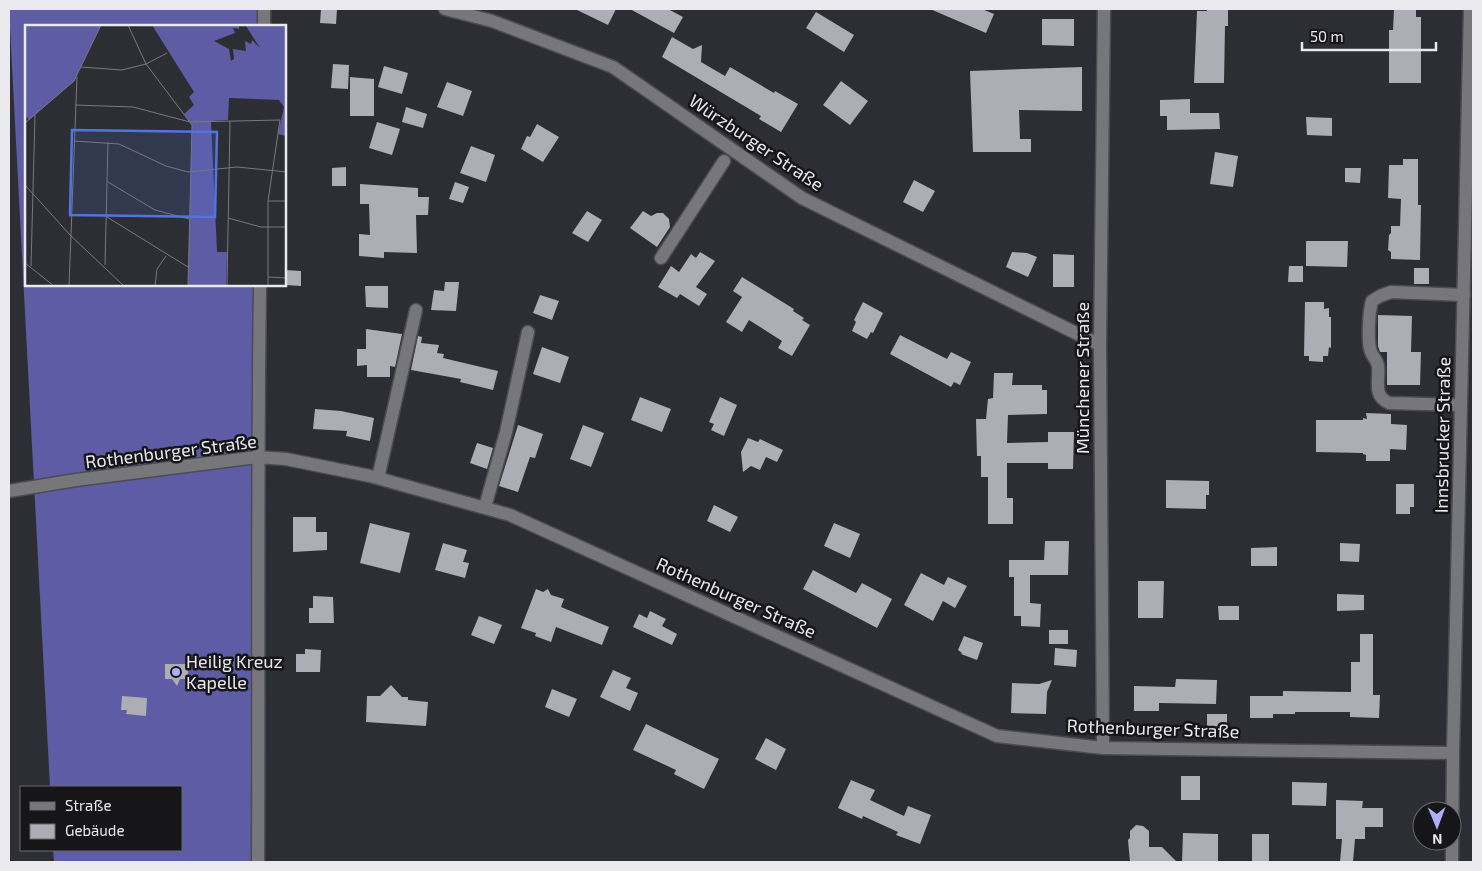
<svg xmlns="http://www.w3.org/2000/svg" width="1482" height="871" viewBox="0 0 1482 871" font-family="'Exo 2',sans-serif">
  <rect width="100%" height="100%" fill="#2d2e34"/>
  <path fill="#5d5ca5" d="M9,9H266V26H26V285H263L258,862H54L53,850H181V787H50Z"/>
  <path fill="#acadb5" d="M321,9H337L336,24L320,23Z
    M575,9H616L608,25Z
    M630,9H668L683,17L674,33Z
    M930,9H982L994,14L986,33Z
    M1207,9H1228V26H1225L1224,83H1194L1197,11H1207Z
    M1394,9H1416V17H1421V83H1389V30H1393Z
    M816,12L854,35L844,52L806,28Z
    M1042,19H1074V46L1042,45Z
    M672,37L693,49L702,45L701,62L725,76L730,67L774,93L775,91L798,104L781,132L759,119L761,116L662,57Z
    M333,64L349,65L348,89L331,88Z
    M384,66L408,73L402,94L378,87Z
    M1082,67V111L1019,110L1020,139H1031V152H973L970,71Z
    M350,77L374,79V116H350Z
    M841,81L868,101L850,125L823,105Z
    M447,82L472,91L463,116L437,107Z
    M1190,99V113H1219L1220,129L1167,130V116H1160V100Z
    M406,107L427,114L423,128L402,122Z
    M1306,117L1332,118V136L1307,135Z
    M377,122L400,129L392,155L369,148Z
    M537,124L559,137L543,162L521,149L527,136L530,137Z
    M471,146L495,155L486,182L460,173Z
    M1215,152L1238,156L1233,187L1210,184Z
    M1403,159H1418V205H1421L1420,260L1391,259V252L1388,250L1389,235L1391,233V226H1400L1401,199L1388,198L1389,165H1403Z
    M346,167V186H332V168Z
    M1345,168H1361L1360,183L1345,182Z
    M914,180L935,191L923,212L903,202Z
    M455,182L469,187L463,203L449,199Z
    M360,184L418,188V197H429L428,215H416L417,253L384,252V258L359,256V234L370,235L369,204H360Z
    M587,211L602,220L588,242L572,233Z
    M643,211L651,216L657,213H663L669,219L670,227L657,247L630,228Z
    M1306,241H1348L1347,267L1306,266Z
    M700,252L715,261L696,287L707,294L699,306L680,294L677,298L658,287L671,266L679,272L691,254L696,258Z
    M1012,252L1027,253L1037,257L1028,277L1006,267Z
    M1053,254L1074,255V287H1053Z
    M1289,266H1303V282H1288Z
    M1414,268H1429V284H1414Z
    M285,270L301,271V286L285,285Z
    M742,277L794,309L793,311L804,318L802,320L810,325L792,356L778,348L782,341L749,320L742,332L726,322L742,297L733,291Z
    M445,282H459L456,311L431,310L434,290L444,291Z
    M365,286H388V308L366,307Z
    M540,295L559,301L552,320L533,313Z
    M863,302L883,313L873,333L871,332L867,339L852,331L856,322L854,320Z
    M1305,302H1324V309L1329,308V317H1331V348L1329,347L1328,356H1323V362L1309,361V356H1304Z
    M1378,315L1412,316L1411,352H1421L1420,385H1387V352H1380L1378,346Z
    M366,329L402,334L395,367L390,366V377H367V365L357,366V349H366Z
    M900,335L947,359L951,352L971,362L960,385L954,382L951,387L890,354Z
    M418,336L422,337L421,343L439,345L437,353L444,354L443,358L498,371L493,390L460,382L461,379L411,370Z
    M542,347L569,357L560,383L533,374Z
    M994,373H1013L1012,385H1042V390H1047V414L1008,415L1007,443L1048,442V432H1074L1073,469H1048V463H1007V498H1013V524H988V477H981V456H977L976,419H986L988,399L993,398Z
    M640,397L671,409L662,432L631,420Z
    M720,397L737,405L724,436L711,430L714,424L709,422Z
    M315,409L341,411L374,418L370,441L346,436L347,431L313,429Z
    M1366,413L1391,414V424L1407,425L1406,450L1390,449V461H1366V455L1363,454V453L1316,452V420H1363V418L1367,419Z
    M518,425L543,434L535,458L530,457L518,492L499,486Z
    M583,425L604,433L591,467L570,459Z
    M748,438L758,442L760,439L783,450L777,462L766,457L760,470L751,466L743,472L741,452Z
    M477,443L493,448L487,469L470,463Z
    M1166,480L1209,481V495H1206V509L1166,508Z
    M1396,484H1414V507H1410V514H1396Z
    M714,505L738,517L730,532L707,521Z
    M293,517H316V532H327V550L293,552Z
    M370,523L410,533L400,573L360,563Z
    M834,523L860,534L850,558L824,546Z
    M1045,541H1069L1068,575H1030V603L1041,604L1040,627L1021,626V616H1014V577H1009V560H1044Z
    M443,543L467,550L463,562L469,563L465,578L435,570Z
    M1340,543L1360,544L1359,562L1340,561Z
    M1277,547V566H1251V548Z
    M813,570L856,593L862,583L892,599L877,628L803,589Z
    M921,573L944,585L948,577L967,586L955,608L943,601L933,621L904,605Z
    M1138,581H1164L1163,618H1138Z
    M536,589L543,592L548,589L551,595L564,599L561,607L609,627L602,645L556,627L551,642L535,636L536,633L521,628Z
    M1337,594L1364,595V610L1337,611Z
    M313,596L333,597L334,623H309V608H313Z
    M1218,606H1239V620H1219Z
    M650,611L666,619L662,626L677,634L672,645L633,627L639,614L647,618Z
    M479,616L502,625L494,644L471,635Z
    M1049,630H1068V644H1049Z
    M1360,634H1373V695H1380L1379,718L1350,717V712H1295V714H1273V718H1250V696H1283V691L1351,692V662H1360Z
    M964,636L983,643L977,660L961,654L962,653L958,650Z
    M1055,648L1077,650L1076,667L1054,665Z
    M305,649L321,650L320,672H296V654H305Z
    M165,664H188V679H180L177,686L172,679H165Z
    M613,670L631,678L626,688L638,693L630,711L600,697Z
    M1176,679L1217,680L1216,704L1159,703V711H1134V686L1175,687Z
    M1052,680L1047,692L1046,714L1011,713L1012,683L1039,684Z
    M391,685L402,697H408V700L428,702L426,726L366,722L367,696H380Z
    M552,689L577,699L569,717L545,707Z
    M122,696L147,698L146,716L126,714L127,710H121Z
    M1207,714H1227V730H1207Z
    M646,724L719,759L704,789L674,774L676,770L633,750Z
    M766,738L786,749L776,770L755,759Z
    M1181,776H1200V800H1181Z
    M851,780L875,790L870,800L904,816L908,806L931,815L920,844L896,835L898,832L863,816L862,819L838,808Z
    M1292,782L1327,783L1326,806L1292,805Z
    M1336,800L1363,801L1362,808H1383V827H1365V839H1355L1353,862H1340L1342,839H1336Z
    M1136,825L1143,826L1149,831V847H1162L1177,862H1130L1128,840L1130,838V831Z
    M1183,833L1218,834V862H1182Z
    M1252,834H1269V861H1252Z"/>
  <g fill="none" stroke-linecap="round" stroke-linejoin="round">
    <defs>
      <path id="minor" d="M445,9L492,21L613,67L802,198L1100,345
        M264,26V9
        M661,258L724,161
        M1461,405L1389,403C1372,395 1380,381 1378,366C1377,360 1373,357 1371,352C1367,342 1369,311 1372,301L1380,296L1391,292L1464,295
        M378,478L416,310
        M9,491L76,480L257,457L286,459L370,476L510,515L997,736L1103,748L1453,753
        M485,507L506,432L528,332
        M1103,748L1100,345L1104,9
        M258,862C259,670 257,477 260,285
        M1452,862L1453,753L1470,9"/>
    </defs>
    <use href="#minor" stroke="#4b4c52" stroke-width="15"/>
    <use href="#minor" stroke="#77777b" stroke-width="12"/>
  </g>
  <circle fill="#adaffb" stroke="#161619" stroke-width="2" cx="176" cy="672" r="5"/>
  <g text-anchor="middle" stroke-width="5" stroke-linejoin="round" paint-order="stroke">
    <g font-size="18" fill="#e9e9ee" stroke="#161619">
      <text transform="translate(756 143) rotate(34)" y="6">Würzburger Straße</text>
      <text transform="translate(1083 378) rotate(-90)" y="6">Münchener Straße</text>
      <text transform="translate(1443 435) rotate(-89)" y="6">Innsbrucker Straße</text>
      <text transform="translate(171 452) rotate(-7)" y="6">Rothenburger Straße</text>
      <text transform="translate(736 598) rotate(24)" y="6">Rothenburger Straße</text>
      <text transform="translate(1153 729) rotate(2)" y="6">Rothenburger Straße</text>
    </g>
    <g font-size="18" fill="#e9e9ee" stroke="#161619" text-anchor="start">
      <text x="186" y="668">Heilig Kreuz<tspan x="186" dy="21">Kapelle</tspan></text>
    </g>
  </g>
  <g transform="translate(25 25)">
    <rect width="261" height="261" fill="#2d2e34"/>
    <path d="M0,0H76L49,56L4,95L0,90ZM127,0H214V4L208,3L210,8L189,16L204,24L206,36L209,34L208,24L221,26L220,16L226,19L227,15L235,23L221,1L215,0H261V111L253,109L259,82L254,75L204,73L203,95L186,96L192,227H202L201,261H163L167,100L159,89L169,80L164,72L169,67Z" fill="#5d5ca5"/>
    <path fill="none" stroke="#78797e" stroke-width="1" d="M103,0L121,39L167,100L163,261M56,42L97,45L121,39L142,28M50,80L108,82L165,97L255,95L243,176V261M0,98L49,56L76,0M49,116L94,119L141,141L163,147L212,142L262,147M83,157L130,185L164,194M0,160L45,210L99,261M243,176H262M82,192L163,242M203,193L236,202H262M0,238L29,261M80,240L83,117M6,241L10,90M243,252L262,253M44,261L52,52M130,261L132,244L141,231M202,261L205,96"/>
    <path fill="#5075de" fill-opacity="0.15" stroke="#5075de" stroke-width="2.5" d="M47,105L192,107L190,192L45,190Z"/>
    <rect width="261" height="261" fill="none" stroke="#e9e9ee" stroke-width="2.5"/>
  </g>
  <rect width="1482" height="871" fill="none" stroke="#e9e9ee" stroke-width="20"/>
  <rect x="20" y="786" width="162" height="65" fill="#161619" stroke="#6a6a6e"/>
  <rect x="30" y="802" width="25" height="8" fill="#77777b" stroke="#6a6a6e"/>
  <text x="65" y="811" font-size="15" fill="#e9e9ee">Straße</text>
  <rect x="30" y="824" width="25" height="15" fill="#acadb5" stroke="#6a6a6e"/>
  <text x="65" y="836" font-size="15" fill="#e9e9ee">Gebäude</text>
  <g transform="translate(1437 826) rotate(179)"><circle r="24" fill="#161619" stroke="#6a6a6e"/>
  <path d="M0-4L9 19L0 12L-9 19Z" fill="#adaffb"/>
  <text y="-8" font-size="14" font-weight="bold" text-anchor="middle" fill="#e9e9ee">N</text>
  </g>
  <path d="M1302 42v8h134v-8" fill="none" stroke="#e9e9ee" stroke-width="2.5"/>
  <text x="1310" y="42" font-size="15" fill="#e9e9ee" stroke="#161619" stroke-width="4" paint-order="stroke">50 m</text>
</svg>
